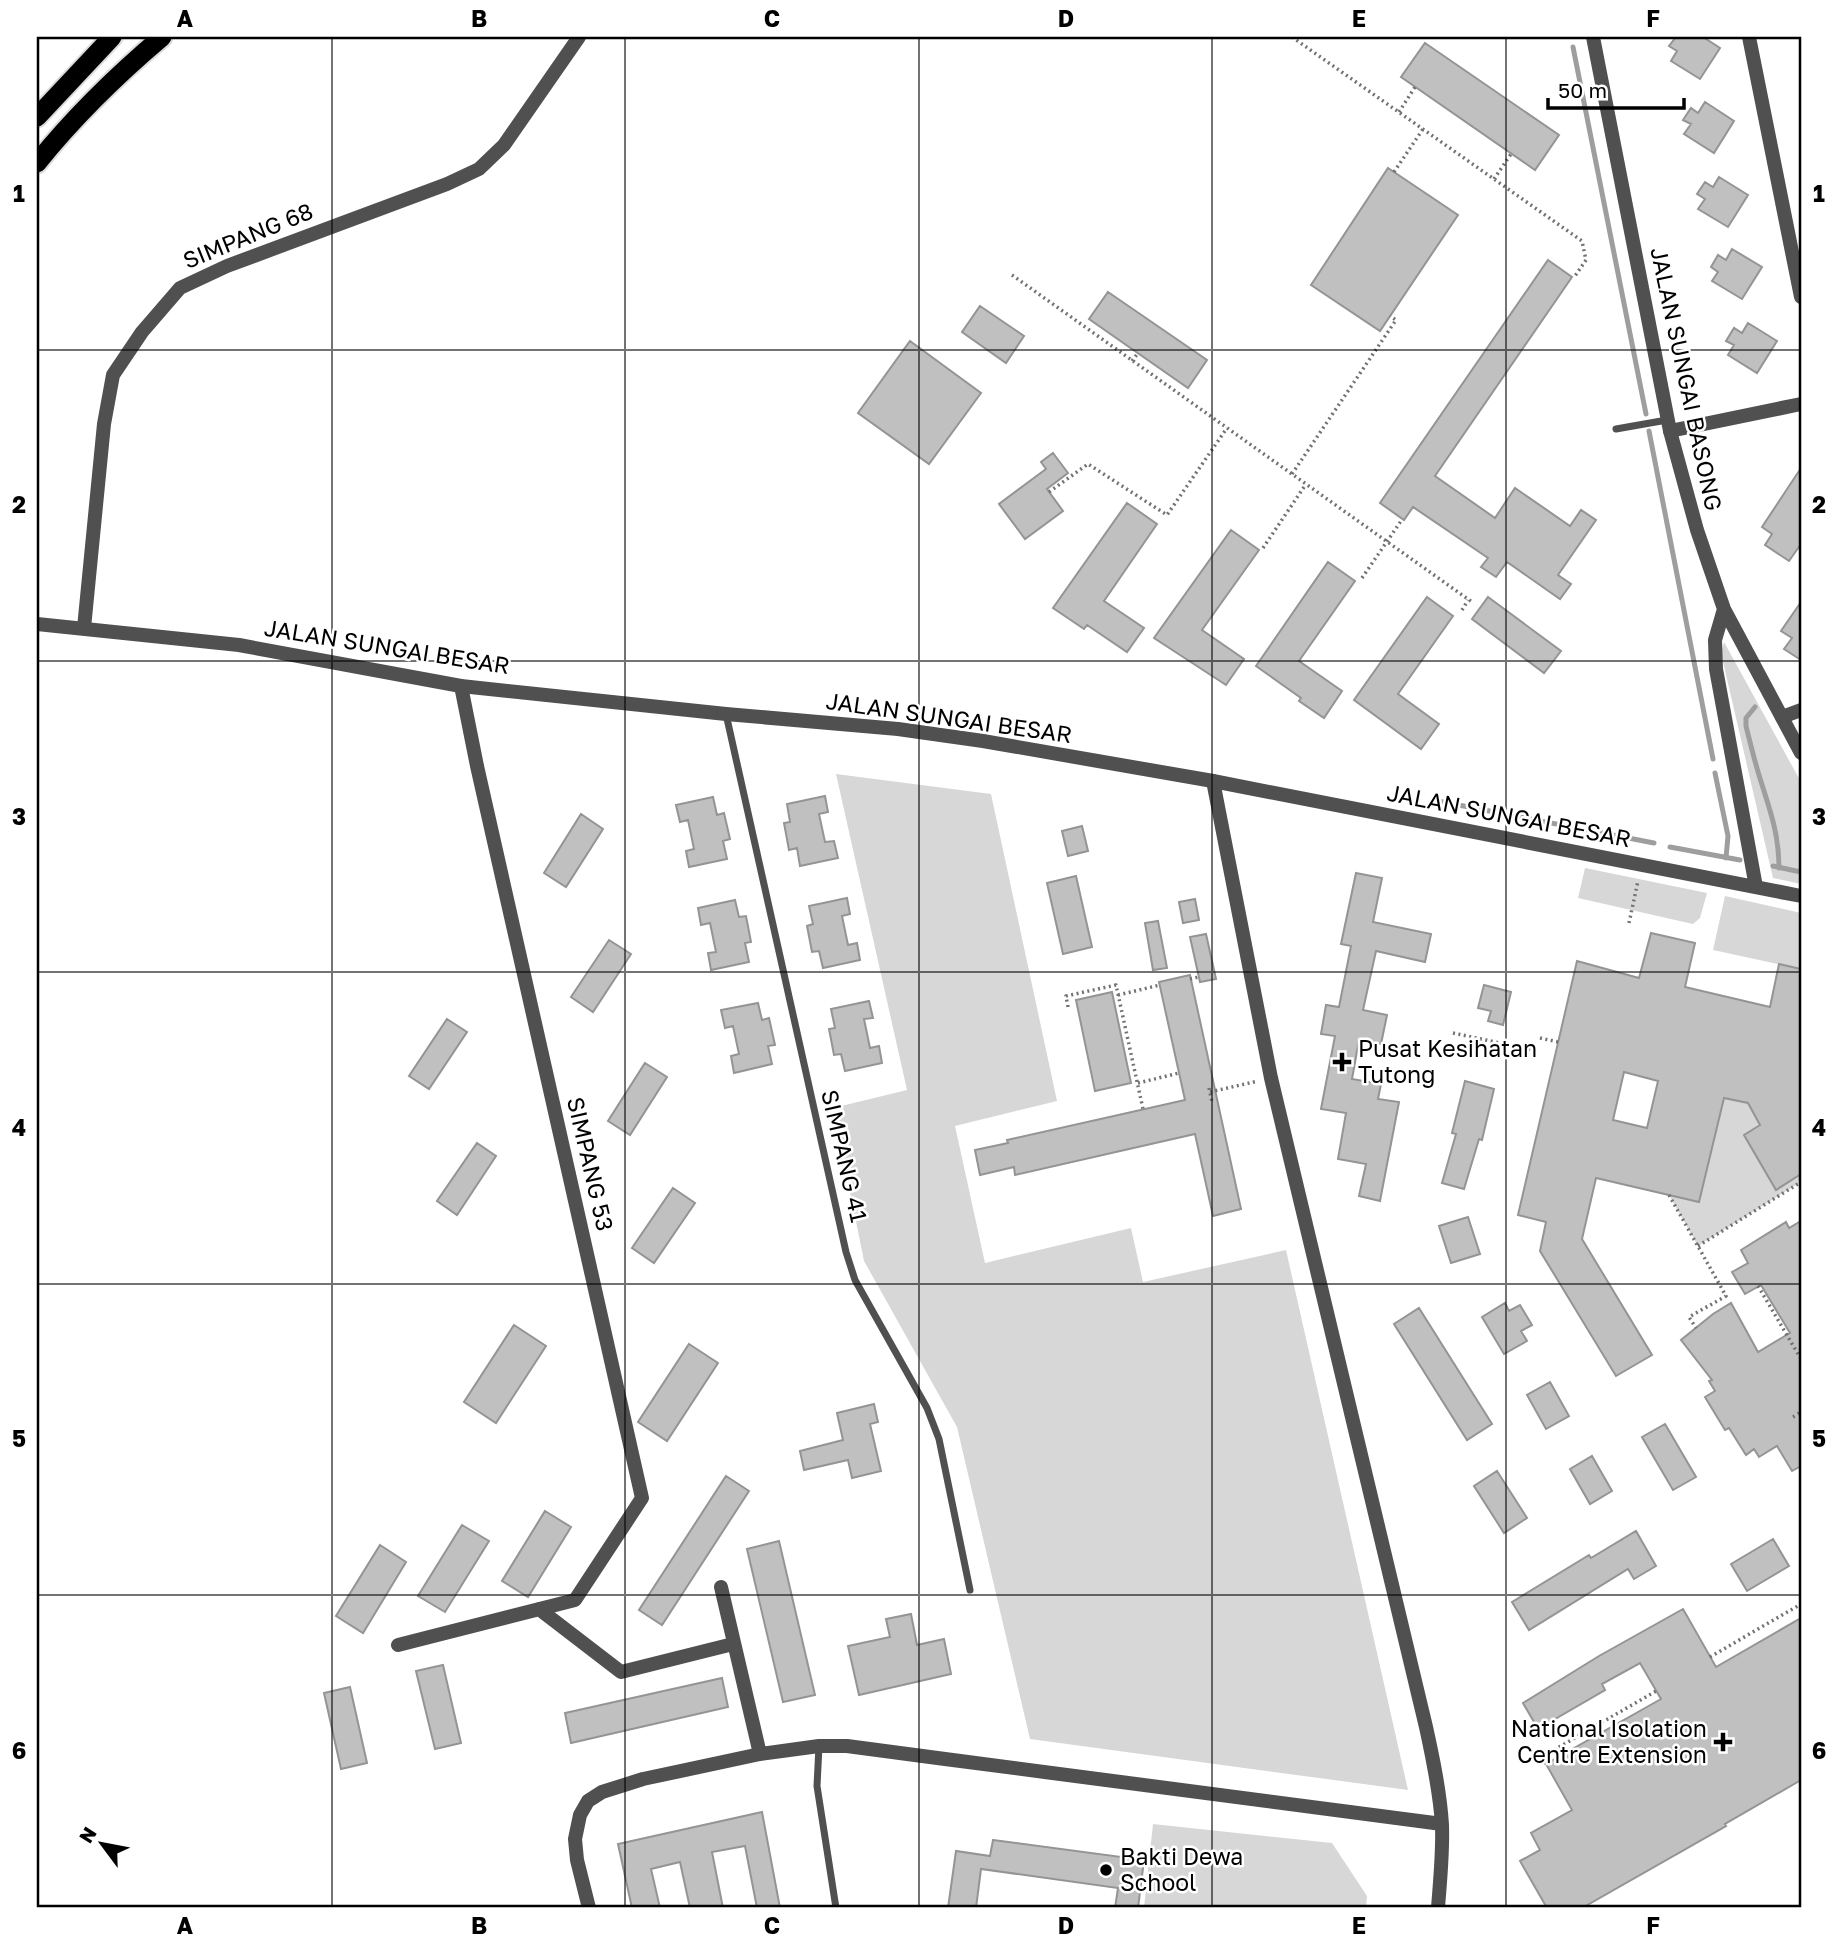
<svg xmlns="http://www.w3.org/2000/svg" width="1838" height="1945" viewBox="0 0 1838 1945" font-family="'Golos Text',sans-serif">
  <rect width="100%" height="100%" fill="#fff"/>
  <path fill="#d7d7d7" d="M1724,642L1801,782V884L1773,878L1721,653Z
    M836,774L991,794L1057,1101L955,1126L985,1263L1131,1228L1143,1282L1286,1250L1408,1790L1030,1739L957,1427L864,1261L833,1108L907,1090Z
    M1585,868L1707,893L1700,918L1693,924L1578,898Z
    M1725,896L1801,913V969L1713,950Z
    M1724,1098L1748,1103L1760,1124L1744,1135L1776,1190L1801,1174V1182L1698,1246L1669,1195L1699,1202Z
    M1153,1824L1332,1843L1367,1896L1366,1908H1144Z"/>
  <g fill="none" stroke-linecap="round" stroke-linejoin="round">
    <path stroke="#9e9e9e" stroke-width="5" d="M1573,47L1646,414
      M1649,431L1713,759
      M1755,707L1746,718V726C1750,742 1754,759 1759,775C1769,808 1779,832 1779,868
      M1715,773L1728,836L1726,858
      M1438,801L1654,843
      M1670,847L1740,860
      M1773,866L1801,872"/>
  </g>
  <path fill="#c0c0c0" stroke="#949494" stroke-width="2" fill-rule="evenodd" d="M1676,37H1703L1720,48L1700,79L1671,61L1677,51L1669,46Z
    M1425,43L1559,135L1535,170L1401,77Z
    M1705,102L1734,121L1714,153L1684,134L1691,124L1683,120L1691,108L1698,113Z
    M1388,168L1458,215L1380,331L1311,285Z
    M1719,177L1748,195L1728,227L1698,209L1705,199L1697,194L1705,182L1713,187Z
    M1732,249L1762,267L1742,299L1712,281L1718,272L1711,267L1718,255L1726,260Z
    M1548,260L1572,277L1435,476L1495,518L1515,488L1570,526L1581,510L1596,520L1558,575L1571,584L1560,599L1507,562L1496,577L1481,567L1488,558L1413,507L1404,520L1380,503Z
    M1108,292L1207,360L1188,388L1089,319Z
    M980,306L1024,336L1006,363L962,332Z
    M1748,323L1777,341L1757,373L1728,355L1734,345L1726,341L1734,328L1742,333Z
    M910,341L981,393L929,464L858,413Z
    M1053,453L1068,473L1047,489L1063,511L1025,539L999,504L1046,469L1041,462Z
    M1801,468V544L1789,561L1765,545L1772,534L1762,527Z
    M1127,503L1157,524L1104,601L1144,628L1127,652L1087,625L1084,629L1053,608Z
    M1231,530L1259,550L1202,630L1244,659L1226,685L1154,638Z
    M1328,562L1355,581L1299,661L1342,691L1324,718L1299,701L1301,698L1256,666Z
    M1427,597L1453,616L1398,694L1439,724L1421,749L1354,700Z
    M1488,597L1561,651L1544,673L1472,619Z
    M1801,602V660L1784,649L1792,638L1781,631Z
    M825,796L828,812L819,814L825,842L834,841L838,858L800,866L797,848L789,850L784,823L790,822L787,804Z
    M713,797L717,815L724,813L730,839L723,841L727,859L689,867L686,851L694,849L688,820L680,822L676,805Z
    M581,814L603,829L566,887L544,873Z
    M1082,826L1088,851L1068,856L1062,831Z
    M1356,873L1382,878L1373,922L1431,934L1425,962L1376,951L1363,1010L1387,1015L1381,1044L1359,1040L1352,1079L1381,1084L1378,1099L1399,1102L1380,1201L1359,1196L1366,1164L1338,1159L1346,1113L1321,1109L1335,1036L1321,1034L1326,1005L1339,1007L1351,946L1341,944Z
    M1076,876L1092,947L1063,954L1047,883Z
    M847,898L850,914L842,916L848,945L857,943L860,960L823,968L819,951L812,952L807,926L813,924L809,906Z
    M1195,899L1199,920L1183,923L1179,902Z
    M735,900L739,917L746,916L751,942L745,943L749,962L711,970L708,953L716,952L710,923L701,925L698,908Z
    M1158,921L1167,968L1153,970L1145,923Z
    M1651,933L1695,943L1685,987L1770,1007L1779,964L1801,969V1174L1776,1190L1744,1135L1760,1125L1748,1103L1724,1098L1699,1202L1596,1178L1582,1239L1652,1355L1616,1376L1540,1251L1546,1222L1518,1215L1577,961L1639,978ZM1624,1072L1658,1081L1647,1128L1613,1120Z
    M1206,934L1216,979L1200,982L1190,937Z
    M609,940L631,954L593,1012L571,997Z
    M1190,975L1241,1209L1213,1216L1195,1134L1015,1175L1014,1167L980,1175L975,1150L1008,1143L1007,1140L1185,1100L1159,982Z
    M1484,985L1511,992L1503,1025L1488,1021L1491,1011L1478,1008Z
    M1112,992L1131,1083L1095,1091L1076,1000Z
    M869,1001L873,1018L864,1019L870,1048L879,1046L882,1063L845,1071L841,1054L834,1055L829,1029L835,1028L831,1009Z
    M758,1003L762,1020L769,1018L775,1045L768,1046L772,1064L734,1073L731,1056L739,1054L733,1026L725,1028L721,1010Z
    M447,1019L467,1032L429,1089L409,1076Z
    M645,1063L667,1077L630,1135L608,1121Z
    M1465,1081L1494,1089L1482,1140L1479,1139L1464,1189L1442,1183L1456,1134L1452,1133Z
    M477,1143L496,1156L457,1215L437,1201Z
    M673,1188L695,1203L654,1263L632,1248Z
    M1468,1217L1480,1254L1451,1263L1439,1226Z
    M1801,1221V1466L1792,1471L1777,1446L1759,1457L1754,1449L1746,1455L1729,1428L1725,1430L1705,1397L1715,1391L1709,1381L1712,1380L1681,1340L1713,1314L1731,1303L1758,1352L1790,1333L1761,1285L1745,1294L1732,1272L1748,1263L1741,1250L1786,1222L1789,1228Z
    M1505,1303L1509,1311L1520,1305L1532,1325L1521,1331L1527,1341L1504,1354L1482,1317Z
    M1419,1308L1492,1424L1467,1440L1394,1324Z
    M514,1325L546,1346L496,1423L464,1402Z
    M689,1344L718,1363L667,1441L638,1422Z
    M1550,1382L1569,1416L1546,1429L1527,1395Z
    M874,1404L878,1422L870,1424L881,1471L852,1478L848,1460L804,1470L800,1451L843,1440L837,1413Z
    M1665,1424L1696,1477L1673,1490L1642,1437Z
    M1592,1456L1612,1491L1590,1504L1570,1469Z
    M1497,1471L1527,1518L1504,1533L1474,1486Z
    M726,1476L749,1491L662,1625L639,1610Z
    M545,1511L571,1527L528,1597L502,1581Z
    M462,1525L489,1541L445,1612L418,1596Z
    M1636,1531L1656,1566L1634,1579L1628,1569L1529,1630L1512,1602L1589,1555L1591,1558Z
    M1773,1539L1789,1566L1747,1591L1731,1564Z
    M779,1541L815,1695L783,1702L747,1549Z
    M380,1545L406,1562L363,1633L336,1616Z
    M1683,1609L1716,1667L1801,1618V1780L1725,1824L1726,1826L1582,1908H1547L1520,1861L1540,1850L1531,1833L1572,1810L1546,1764L1661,1699L1640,1663L1602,1684L1605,1690L1538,1729L1523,1703L1599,1656Z
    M911,1614L917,1645L944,1639L951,1674L859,1695L848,1646L890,1637L886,1619Z
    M443,1665L461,1743L435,1749L416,1671Z
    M722,1678L728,1707L571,1743L565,1713Z
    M350,1687L367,1763L341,1769L324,1693Z
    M762,1812L780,1908H757L745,1846L712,1852L723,1908H690L680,1862L651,1869L660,1908H632L618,1844Z
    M993,1840L1144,1860L1138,1908H1115L1118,1888L981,1869L976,1908H948L956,1851L990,1856Z"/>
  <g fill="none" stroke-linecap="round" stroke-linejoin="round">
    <defs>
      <path id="trunk" d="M37,117L112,37
        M37,163C74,117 117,75 162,37"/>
    </defs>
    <use href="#trunk" stroke="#dbdbdb" stroke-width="23"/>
    <path stroke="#727272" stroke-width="3.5" stroke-dasharray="2 3.5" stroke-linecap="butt" d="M1292,37L1582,241L1586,260L1575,276
      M1399,112L1415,87
      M1394,172L1423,129
      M1494,179L1511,154
      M1012,275L1472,602
      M1132,361L1138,353
      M1292,474L1396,320L1390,316
      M1049,492L1088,464L1167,515L1227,428
      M1263,548L1306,484
      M1362,578L1401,521
      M1462,610L1468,600
      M1629,923L1638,881
      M1190,979L1199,977
      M1118,995L1160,985
      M1068,1007L1066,996L1116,985L1143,1109
      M1453,1033L1537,1051
      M1540,1038L1558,1042
      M1138,1083L1179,1073
      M1209,1088L1212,1102
      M1210,1092L1258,1081
      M1801,1174V1175
      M1669,1195L1726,1296L1689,1317L1696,1328
      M1698,1246L1801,1182
      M1758,1286L1801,1359
      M1793,1417L1801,1412
      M1710,1657L1801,1604
      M1546,1764L1542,1757L1656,1691"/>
    <path stroke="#505050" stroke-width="7" d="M1616,429L1667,420
      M726,714L846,1252L855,1280L927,1408L939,1439L970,1590
      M819,1746L817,1786L836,1908"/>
    <path stroke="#505050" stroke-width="14" d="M1749,37L1801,297
      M1670,431L1801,404
      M84,628L104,424L113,375L142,332L180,288L227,266L447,184L479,169L504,145L579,37
      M1782,717L1801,710
      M1213,781L1271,1078L1426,1727C1433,1759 1440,1792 1442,1825C1443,1853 1440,1881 1438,1908
      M721,1587L760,1754
      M539,1609L621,1672L733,1644
      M398,1645L575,1600L642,1498L477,766L461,686
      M589,1908L577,1860L575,1839L580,1815L588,1801L602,1792L643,1779L760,1754L819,1746H847L945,1759L1442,1824"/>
    <path stroke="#505050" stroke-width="14" d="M1593,37L1670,431L1697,530L1724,609L1801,753
      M1724,609L1715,640L1716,669L1756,887
      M37,624L239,645L461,686L726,714L898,729L983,741L1213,781L1801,896"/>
    <use href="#trunk" stroke="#000" stroke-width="19"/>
  </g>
  <path fill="none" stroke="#000" stroke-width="2" stroke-opacity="0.55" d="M332,37V1908M625,37V1908M919,37V1908M1212,37V1908M1506,37V1908M37,350H1801M37,661H1801M37,972H1801M37,1284H1801M37,1595H1801"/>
  <g fill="#000" stroke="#fff" stroke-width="2.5">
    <path d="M1338.5 1051.5h7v7h7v7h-7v7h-7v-7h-7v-7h7z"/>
    <path d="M1719.5 1731.5h7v7h7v7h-7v7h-7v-7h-7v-7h7z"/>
    <circle cx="1106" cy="1870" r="7"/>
  </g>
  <g text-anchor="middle" stroke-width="5" stroke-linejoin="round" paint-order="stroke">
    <g font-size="23" fill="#000" stroke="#fff">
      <text transform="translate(248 236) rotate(-22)" y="8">SIMPANG 68</text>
      <text transform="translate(1686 379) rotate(78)" y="8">JALAN SUNGAI BASONG</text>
      <text transform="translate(387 647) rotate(9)" y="8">JALAN SUNGAI BESAR</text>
      <text transform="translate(949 718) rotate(8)" y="8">JALAN SUNGAI BESAR</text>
      <text transform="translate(1509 816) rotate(11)" y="8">JALAN SUNGAI BESAR</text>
      <text transform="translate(844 1156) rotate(77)" y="8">SIMPANG 41</text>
      <text transform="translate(590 1164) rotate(77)" y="8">SIMPANG 53</text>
    </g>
    <g font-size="23" fill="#000" stroke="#fff" text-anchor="start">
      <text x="1358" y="1057">Pusat Kesihatan<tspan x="1358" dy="26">Tutong</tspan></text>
      <text x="1707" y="1737" text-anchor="end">National Isolation<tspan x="1707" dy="26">Centre Extension</tspan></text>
      <text x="1120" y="1865">Bakti Dewa<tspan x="1120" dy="26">School</tspan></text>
    </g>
  </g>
  <rect width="1838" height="1945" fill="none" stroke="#ffffff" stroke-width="77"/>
  <g transform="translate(102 1844) rotate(302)" stroke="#ffffff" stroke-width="5" paint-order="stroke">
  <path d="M0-5L12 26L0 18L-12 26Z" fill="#000000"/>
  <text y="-10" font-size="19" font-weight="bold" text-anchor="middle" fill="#000000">N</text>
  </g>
  <path d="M1548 98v10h136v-10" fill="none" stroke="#000000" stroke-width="3.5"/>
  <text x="1558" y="98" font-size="21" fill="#000000" stroke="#ffffff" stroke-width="5" paint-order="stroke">50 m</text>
  <rect x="38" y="38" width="1762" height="1868" fill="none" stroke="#000" stroke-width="2.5"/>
  <g font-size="23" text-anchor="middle" font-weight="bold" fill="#000">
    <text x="185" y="27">A</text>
    <text x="479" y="27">B</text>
    <text x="772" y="27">C</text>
    <text x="1066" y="27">D</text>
    <text x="1359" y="27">E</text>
    <text x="1653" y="27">F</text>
    <text x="19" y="202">1</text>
    <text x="1819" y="202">1</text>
    <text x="19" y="513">2</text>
    <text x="1819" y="513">2</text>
    <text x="19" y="825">3</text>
    <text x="1819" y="825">3</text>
    <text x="19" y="1136">4</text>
    <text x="1819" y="1136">4</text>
    <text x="19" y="1447">5</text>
    <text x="1819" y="1447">5</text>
    <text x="19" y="1759">6</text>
    <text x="1819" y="1759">6</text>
    <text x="185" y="1934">A</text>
    <text x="479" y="1934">B</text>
    <text x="772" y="1934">C</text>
    <text x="1066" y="1934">D</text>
    <text x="1359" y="1934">E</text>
    <text x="1653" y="1934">F</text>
  </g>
</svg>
